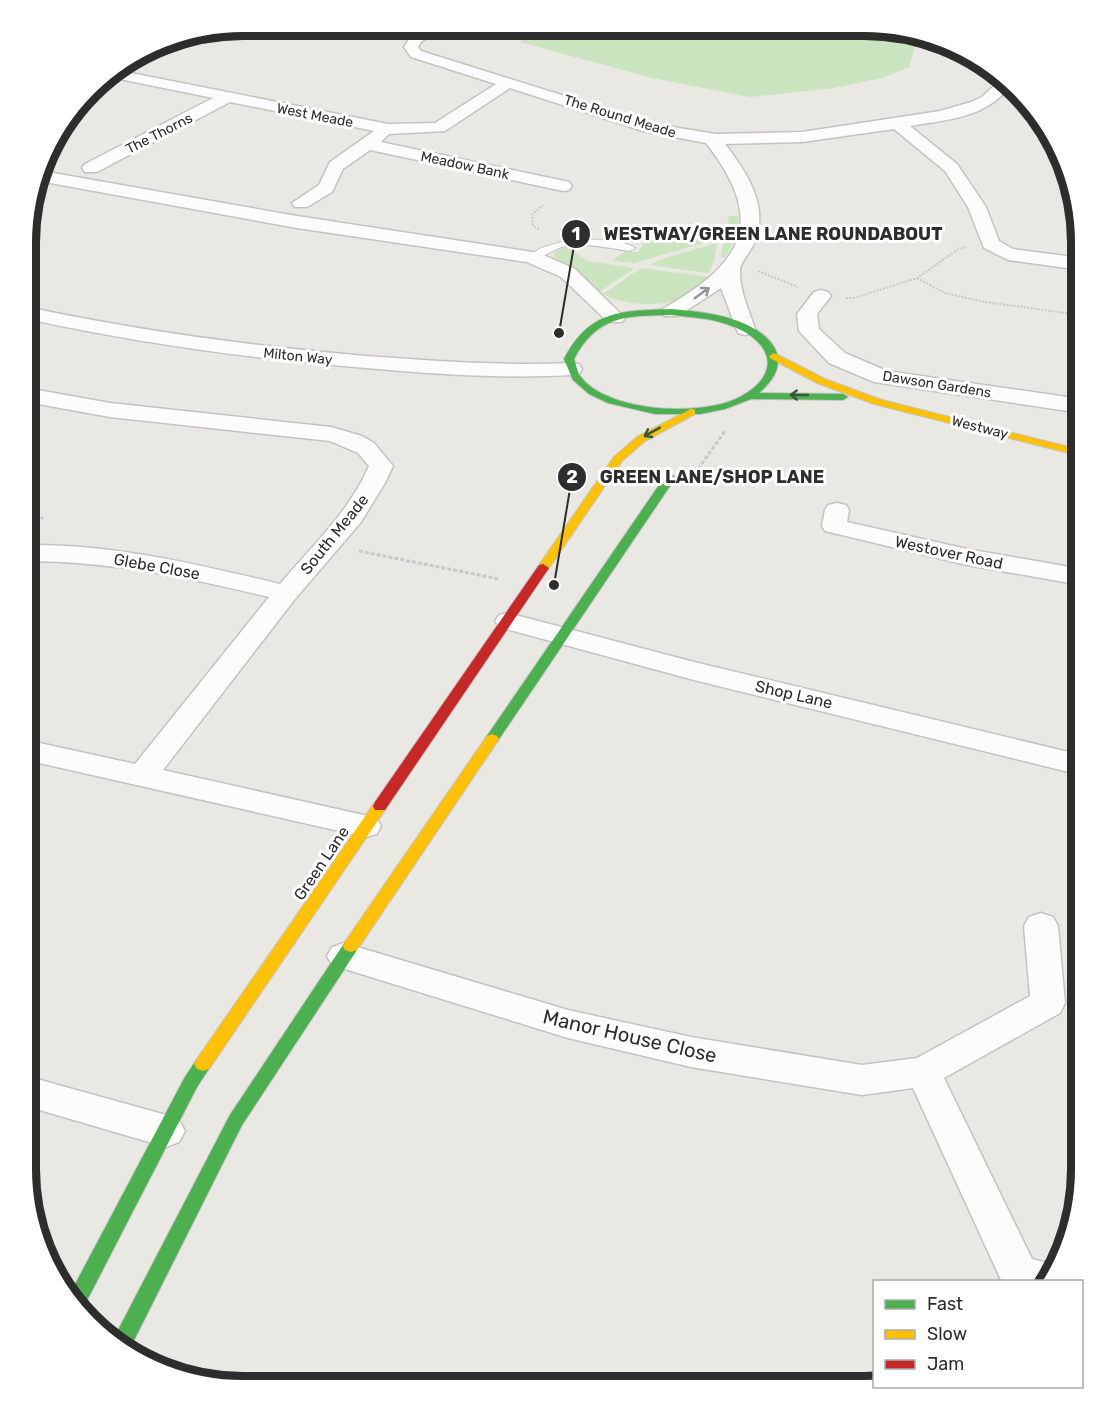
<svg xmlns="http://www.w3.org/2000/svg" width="1107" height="1412" viewBox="0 0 1107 1412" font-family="Rubik,sans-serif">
  <rect width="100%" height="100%" fill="#eae8e3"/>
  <path fill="#c9e4be" d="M542,26L828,27L912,35L927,40L917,39L909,67L882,78L834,88L750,97L652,78L520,42Z
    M729,216H739L734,240L725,258L721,257Z
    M705,237L709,241L635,263L612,261L624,252H638L647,238L679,241Z
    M717,243L714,262L708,273L649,265L662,259Z
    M566,247L588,261L635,268L599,292L555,257L554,253Z
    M641,268L711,277C703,283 694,293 685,297C659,308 627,306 603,294Z"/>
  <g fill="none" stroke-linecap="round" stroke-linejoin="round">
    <defs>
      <path id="lane" d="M568,240C584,239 623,239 635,248L630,251C608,248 584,242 562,247C552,250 536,263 527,257L541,248Z"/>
      <path id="street" d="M386,26H443L421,42L418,47L421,51L654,124L716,134L802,132L940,111L971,102L982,97L1001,79L1009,87C986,118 945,120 910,126L957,164L986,207L999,241L1013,249L1081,258V270L1008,260L984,248L968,207L945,171L894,129L802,142L725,144C747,173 769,205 755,242C751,251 740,263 740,270C739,290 749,310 755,329L752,333L745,335L738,333L721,288L678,316H664L661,312L664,308C744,263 767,221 706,143L643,131L510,88L445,131L389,134L381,142L569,182L572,186L569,190L563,191L370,150L343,169L332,192L307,207H295L292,203L319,185L330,162L374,131L230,102L97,172H85L82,168L85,164L213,98L105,76L116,70L388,124L435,123L496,84L411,57L404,47L413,34L388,29Z
        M42,171L297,216L539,253L575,269L625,318L622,322H608L561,277L527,262L297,228L39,181Z
        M821,290L828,292L831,296L817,314L819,329L845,353L887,371L1081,399V413L874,382L829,363L799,331L797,314L814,292Z
        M27,307C139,331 252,346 366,356C434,361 502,366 571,363L579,364L582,369L579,374L571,375C502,379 434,374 366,368C252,359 139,343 27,319Z
        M27,388L110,403L331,427L362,436L374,443L393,466L385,483L361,522L295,599L163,770L377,818L381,826L377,834L366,837L26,760V740L135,764L269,597C189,578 110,561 27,561V545C113,544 196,564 280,584C312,546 349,512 369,466L358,453L330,441L110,417L27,402Z
        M837,503L846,505L849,510L847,522L967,549L1081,569V585L967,565L825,531L822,526L825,510L828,505Z
        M508,613L694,662L1081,755V775L694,680L499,627L495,621L499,615Z
        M1041,913L1053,917L1058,926L1065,1003L1060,1013L944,1078L1032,1259L1056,1265L1049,1282H1002L913,1088L862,1095L691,1067L568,1038L332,965L327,956L332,947L344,943L568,1010L691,1037L862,1065L917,1058L1030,996L1024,926L1029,917Z
        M26,1076L166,1115L179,1120L185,1131L179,1142L166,1147L26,1106Z"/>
      <path id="fast" d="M671,309C692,311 714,313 735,320C774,334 796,361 759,393L843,394L848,397L843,400L751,399L725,409L700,414H655L608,403L589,394L573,380L564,359C590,310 620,311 671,309ZM671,315C690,317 711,318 729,325C772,340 784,373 740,397C703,417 607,413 580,376C577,371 576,364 574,359C597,315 626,316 671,315Z
        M670,474L676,477L497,742H487L485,739L487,736L666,475Z
        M351,940L357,942L359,946L357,950L242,1125L128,1352L122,1350L113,1340L230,1115L345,942Z
        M203,1057L209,1059L212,1064L197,1087L83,1308L70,1294L185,1077L197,1059Z"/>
      <path id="slow" d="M774,353L825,379L882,400L1081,450V456L874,404L817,383L770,358L769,356Z
        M691,409L695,410V414L645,441L622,461L547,571H539L537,568L614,457L637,437Z
        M492,734L497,736L499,739L497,742L357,950L351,952L345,950L343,946L345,942L487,736Z
        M380,801L385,802L387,806L385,810L209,1069L203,1071L197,1069L194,1064L197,1059L375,802Z"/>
      <path id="jam" d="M543,564L549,568L385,810H375L373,806L375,802L539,565Z"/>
    </defs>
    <use href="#lane" stroke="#c4c3c3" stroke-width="2"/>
    <use href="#street" stroke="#c4c3c3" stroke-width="3"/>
    <use href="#fast" stroke="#c4c3c3" stroke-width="2"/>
    <use href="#slow" stroke="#c4c3c3" stroke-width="2"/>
    <use href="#jam" stroke="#c4c3c3" stroke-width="2"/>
    <path stroke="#c8c8c8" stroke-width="2" stroke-dasharray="2 1.5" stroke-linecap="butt" d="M539,229L533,226L532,215L543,205
      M758,271L798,287
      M917,278L945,293L985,302L1081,315
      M846,298H854L917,278L960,248L967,247"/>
    <path stroke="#c8c8c8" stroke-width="3" stroke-dasharray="4 2" stroke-linecap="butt" d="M698,469L725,431
      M32,527L43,517
      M359,551L499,579"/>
    <use href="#lane" fill="#fcfcfb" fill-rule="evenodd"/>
    <use href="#street" fill="#fcfcfb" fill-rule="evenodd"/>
    <use href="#fast" fill="#4caf50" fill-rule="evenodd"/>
    <use href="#slow" fill="#ffc107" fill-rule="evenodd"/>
    <use href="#jam" fill="#c62828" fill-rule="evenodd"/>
  </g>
  <defs><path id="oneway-shaft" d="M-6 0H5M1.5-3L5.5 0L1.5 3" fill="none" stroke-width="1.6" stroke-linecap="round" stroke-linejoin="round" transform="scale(1.5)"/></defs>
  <use stroke="#949494" href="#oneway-shaft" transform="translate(702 293) rotate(-36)"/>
  <g stroke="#385a39">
    <use href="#oneway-shaft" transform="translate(799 395) rotate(180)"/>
    <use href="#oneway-shaft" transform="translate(652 432) rotate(151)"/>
  </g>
  <g text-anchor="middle" stroke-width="6" stroke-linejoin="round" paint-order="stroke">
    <g font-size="14" fill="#2d2d2d" stroke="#fff">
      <text transform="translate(315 115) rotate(11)" y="5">West Meade</text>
      <text transform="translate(620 116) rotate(17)" y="5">The Round Meade</text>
      <text transform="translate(159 133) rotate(-27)" y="5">The Thorns</text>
      <text transform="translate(465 165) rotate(12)" y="5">Meadow Bank</text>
      <text transform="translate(298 356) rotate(6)" y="5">Milton Way</text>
      <text transform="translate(937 384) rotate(9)" y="5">Dawson Gardens</text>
      <text transform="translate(980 427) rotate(14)" y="5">Westway</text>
    </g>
    <g font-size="16" fill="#2d2d2d" stroke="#fff">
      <text transform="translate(334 534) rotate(-51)" y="6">South Meade</text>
      <text transform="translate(949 552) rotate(12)" y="6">Westover Road</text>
      <text transform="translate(157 566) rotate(10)" y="6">Glebe Close</text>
      <text transform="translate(794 694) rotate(13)" y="6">Shop Lane</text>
      <text transform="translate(321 863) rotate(-56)" y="6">Green Lane</text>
    </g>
    <g font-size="20" fill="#2d2d2d" stroke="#fff">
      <text transform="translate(630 1036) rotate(13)" y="7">Manor House Close</text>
    </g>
  </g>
  <path d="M0 0H1107V1412H0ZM243 36H864A207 207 0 0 1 1071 243V1169A207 207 0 0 1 864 1376H243A207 207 0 0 1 36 1169V243A207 207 0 0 1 243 36Z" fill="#fff" fill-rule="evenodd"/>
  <path fill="none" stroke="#2d2d2d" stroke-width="8" d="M243 36H864A207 207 0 0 1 1071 243V1169A207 207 0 0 1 864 1376H243A207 207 0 0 1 36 1169V243A207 207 0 0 1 243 36Z"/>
  <path fill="none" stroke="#2d2d2d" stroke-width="2" d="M559 333L576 234M554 585L572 477"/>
  <g fill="#2d2d2d" stroke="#fff" stroke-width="2">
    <circle cx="559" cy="333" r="6"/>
    <circle cx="554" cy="585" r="6"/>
    <circle cx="576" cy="234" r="15"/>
    <circle cx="572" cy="477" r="15"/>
  </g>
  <g font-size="18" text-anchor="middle" font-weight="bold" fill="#fff">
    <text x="576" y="240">1</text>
    <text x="572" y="483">2</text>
  </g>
  <g font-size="18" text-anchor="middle" font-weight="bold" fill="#2d2d2d" stroke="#fff" stroke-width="6" stroke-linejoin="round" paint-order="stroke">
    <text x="773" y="240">WESTWAY/GREEN LANE ROUNDABOUT</text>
    <text x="712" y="483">GREEN LANE/SHOP LANE</text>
  </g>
  <rect x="873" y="1280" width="210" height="108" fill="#ffffff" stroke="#ababab" stroke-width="1.5"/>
  <rect x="885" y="1300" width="30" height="9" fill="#4caf50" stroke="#ababab" stroke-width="1.5"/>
  <text x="927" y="1310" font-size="18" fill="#2d2d2d">Fast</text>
  <rect x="885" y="1330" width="30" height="9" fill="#ffc107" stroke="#ababab" stroke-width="1.5"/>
  <text x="927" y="1340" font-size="18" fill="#2d2d2d">Slow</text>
  <rect x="885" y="1360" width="30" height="9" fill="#c62828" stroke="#ababab" stroke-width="1.5"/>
  <text x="927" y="1370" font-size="18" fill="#2d2d2d">Jam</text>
</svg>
